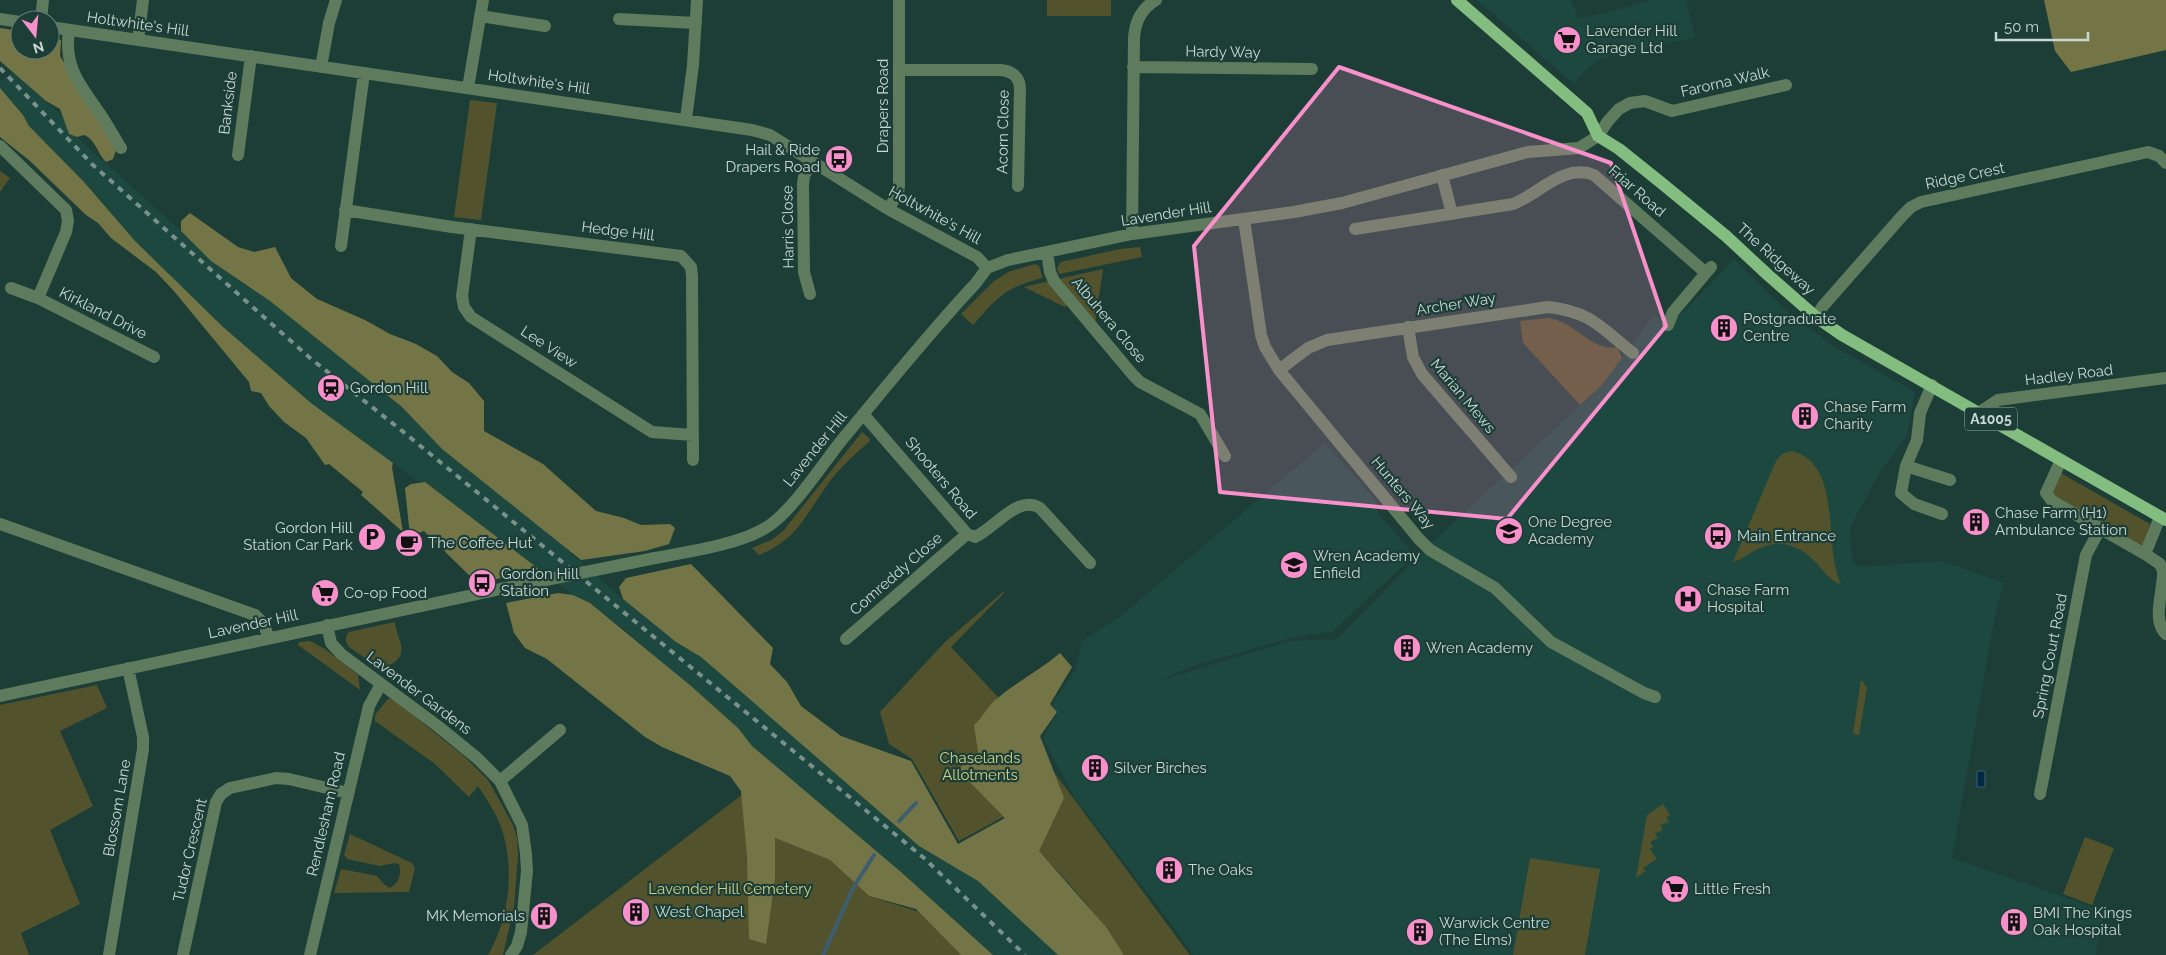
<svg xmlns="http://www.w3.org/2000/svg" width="2166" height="955" viewBox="0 0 2166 955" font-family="Raleway,sans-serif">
  <rect width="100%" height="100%" fill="#1d3e37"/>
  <path fill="#1d483f" d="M1477,0H1571L1578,18L1589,17L1652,0H1686L1695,37L1601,59L1589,67L1574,84Z
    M13,72L63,117L69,134L80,140L191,240L211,261L270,301L402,407L442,449L545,530L623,599L676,642L701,657L919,846L978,881L1058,955H993L901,872L752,746L738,728L627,632L590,603L573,595L540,570L425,482L417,481L289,386L194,300L135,241L84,182L29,126L23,115L0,88V81Z
    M1734,259L1789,313L1833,346L1915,392L1907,435L1880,472L1850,527L1852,562L1860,567L1942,561L2004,583L1995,615L1952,858L2104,911L2096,955H1193L1161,910L1074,797L1043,738L1057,714L1052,704L1075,671L1082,641L1122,615L1325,443L1375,500L1378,514L1409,548V560L1332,632L1294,637L1193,666L1158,681L1289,641L1337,639L1425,549L1601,386L1652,317L1681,315Z"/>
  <path fill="#52532c" d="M1047,0H1111V16H1047Z
    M470,100L497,103L481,220L454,217Z
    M0,171L10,178L0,192Z
    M1140,247L1142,257L1059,274L1057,268L1061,262L1120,249Z
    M1035,264L1039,266L1043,278C1004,288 999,296 973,325L961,314L993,282L1008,272Z
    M1103,269L1095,323L1058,279Z
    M1049,281L1068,304L1065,307L1024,287Z
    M1548,318C1574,321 1594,353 1617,347L1622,358L1601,386L1580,405L1523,343L1520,321Z
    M862,432L870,439L869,442C856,453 844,464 833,477C808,509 800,539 759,555L752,548L773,539L784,530Z
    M1792,451C1844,465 1822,545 1841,584C1832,582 1826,574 1820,567C1802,546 1781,536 1754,551C1746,555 1741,560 1733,562L1776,461L1782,454Z
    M2059,472L2150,524L2144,543L2141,545L2051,494Z
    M1003,592L1004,593L951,647L998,697L1190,955H1124C1091,904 1048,859 1003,817L959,841L912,759L889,744L880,712L945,642Z
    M395,622C395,635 409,650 396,661C392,665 386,665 382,670L349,647C345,641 345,637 349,632Z
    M310,641L325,649L358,675L360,690L298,645L299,642Z
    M1861,679L1867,688L1859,735L1853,734Z
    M97,685L107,708L60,731L93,806L50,830L80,904L21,933L29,955H0V705Z
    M388,699H393L465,757L488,780L513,825L517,837L518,855L514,907L503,955H488C509,920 515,869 502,830C497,814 487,800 478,786L469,797L435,764L375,721V715Z
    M765,777L775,838L830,860L869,896L919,912L961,955H533Z
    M1663,804L1670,815L1666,817L1669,822L1660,825L1663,830L1655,833L1658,838L1650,842L1653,847L1650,849L1657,859L1643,868L1646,871L1636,878L1647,815Z
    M350,834L412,863L415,868L409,892L334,893L341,869L377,876L385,885L390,888C399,883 402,874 399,864L394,863L380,866L347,859L344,855Z
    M2085,837L2114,848L2092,905L2063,894Z
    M1530,858L1600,869L1585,955H1513Z"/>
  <path fill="#747546" d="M2044,0H2166V50L2071,72L2055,51Z
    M0,28L20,31V50H50V37L61,40L60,56L117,147L113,159L106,162C97,153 96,140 84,135L77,137L69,134L60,109L46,101L0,61Z
    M0,88L23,115L29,126L84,182L135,241L222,326L311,403L393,463L392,467L403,532L361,495L363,492L329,464L325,465L306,438L284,422L269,406L261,393L251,391L249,382L173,290L156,272L111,238L98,223L86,215L30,161L0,137Z
    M190,213L238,247L254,252L275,247L291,278L317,299L365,320L390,334L416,344L437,356L452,372L469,383L484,401V431L543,464L596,511L624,518L641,525L670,524L675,528L669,544L645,551L581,560L442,449L402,407L270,301L211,261L181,231V221Z
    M425,482L540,570L477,583L424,531L410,536L405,488L411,484Z
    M691,564L773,648L770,664L787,682L801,706L841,736L911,761L958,844L1005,818L958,770L978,752L974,725C982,718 986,709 994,701C1013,684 1039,671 1060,653L1072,667L1050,704L1057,712L1040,736L1064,798L1039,851L1106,927L1124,955H1058L978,881L919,846L701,657L676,642L623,599L619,587L626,578Z
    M558,593L573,595L590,603L691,686L738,728L752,746L901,872L993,955H961L916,909L869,896L830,860L775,838V878L766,944L749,939L747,856L741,791L730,776L662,747L645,737L547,659L525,648L514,633L506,603Z"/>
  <path fill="#012945" stroke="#3c5e70" d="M1977,771H1985V787H1977Z"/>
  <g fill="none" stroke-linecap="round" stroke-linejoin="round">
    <path stroke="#3c5e70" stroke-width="4" d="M899,821L916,803
      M823,955L853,888L874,855"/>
    <path stroke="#5f7b5d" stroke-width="12" d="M480,16L545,26
      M0,19L20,22
      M619,19L696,23
      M41,20L43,0
      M50,27L752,130L770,135L888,209L977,257L987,268
      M69,30C64,64 77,81 96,108C105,120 113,135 121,148
      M138,40L143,0
      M321,67L329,23L336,0
      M1133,67L1312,69
      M899,70H1001C1012,71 1020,77 1020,89L1018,186
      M468,88L483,0
      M686,119L693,65L697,0
      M0,146L66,210L68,221L66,232L38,298L154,357
      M238,155L251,56
      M1442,175L1452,214
      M888,209L898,194L899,185V0
      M345,210L452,227L681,256L691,267L692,276L693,460
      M1244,219L1261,335L1265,347L1279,370L1419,539L1430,550L1495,588L1551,642L1644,693L1655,697
      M471,229L462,296L464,307L471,317L652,432L693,435
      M1355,229L1513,204C1539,194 1564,163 1594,175L1706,273
      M1132,234L1134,38C1135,22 1142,8 1156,0
      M341,246L364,73
      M1047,252L1050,272L1054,281L1133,375L1140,382L1200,414L1225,456
      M11,288L38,298
      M810,294L804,272L803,185L804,176L812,161
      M1816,317L1823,306L1902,216L1911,207L1921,202L2148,152L2159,156L2166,163
      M1668,325L1673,312L1711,267
      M1408,327L1413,357L1422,374L1511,477
      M1279,370L1308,348L1327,340L1548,307C1592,312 1601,328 1633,353
      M1932,385L1920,413L1917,440L1906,466L1901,493L1914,504L1942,514
      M1980,412L1998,400L2166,378
      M863,414L967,534L975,537C995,528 1018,494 1040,508L1090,563
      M2061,460L2046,493L2052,501L2145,554L2160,517
      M1906,466L1950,480
      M0,524L255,615L264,624L268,637
      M2145,554L2160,564L2163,571C2164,590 2151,620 2166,634
      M655,558C687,552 744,544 770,525C794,508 822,465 841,441C885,388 929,333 976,283L987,268L1008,260L1132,234L1294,212L1342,203L1528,152L1579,148L1598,136L1608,121L1619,109L1630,103L1645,101L1672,111L1786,85
      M327,625L331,643L341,654L439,727L477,758L500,781L522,825L526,854L527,871L521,932L517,946L511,955
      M846,639L967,534
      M0,696L501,589
      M500,781L560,730
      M2040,794L2086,555L2100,529
      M109,955L143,749V737L128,668
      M183,955L216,802L221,794L230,788L276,778L289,779L348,793
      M310,955L369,706L381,684"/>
    <path stroke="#83be80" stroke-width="12" d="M1457,0L1587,113L1598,136L1619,149L1659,181L1726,236L1768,275L1816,317L1842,335L2166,520"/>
    <path stroke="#79918b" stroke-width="4" stroke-dasharray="6 6" stroke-linecap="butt" d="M0,68L93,165L310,358L401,430L924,858L1025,955"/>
    <path stroke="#5f7b5d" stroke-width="12" d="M501,589L655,558"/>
  </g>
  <path fill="#f890cc" fill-opacity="0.2" stroke="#f890cc" stroke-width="4" stroke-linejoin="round" d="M1339,67L1611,163L1666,326L1507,519L1220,492L1194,246Z"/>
  <defs>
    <symbol id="supermarket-disc" viewBox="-11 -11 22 22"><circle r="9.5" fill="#f890cc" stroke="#1d3e37"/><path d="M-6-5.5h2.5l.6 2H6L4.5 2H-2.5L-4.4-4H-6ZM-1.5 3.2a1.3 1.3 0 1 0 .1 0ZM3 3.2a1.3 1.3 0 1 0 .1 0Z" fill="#111"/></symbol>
    <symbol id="bus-disc" viewBox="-11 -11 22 22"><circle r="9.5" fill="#f890cc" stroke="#1d3e37"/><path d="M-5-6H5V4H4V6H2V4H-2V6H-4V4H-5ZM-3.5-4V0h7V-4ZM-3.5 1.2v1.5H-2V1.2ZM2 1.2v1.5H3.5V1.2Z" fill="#111"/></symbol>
    <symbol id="building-disc" viewBox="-11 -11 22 22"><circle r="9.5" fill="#f890cc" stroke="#1d3e37"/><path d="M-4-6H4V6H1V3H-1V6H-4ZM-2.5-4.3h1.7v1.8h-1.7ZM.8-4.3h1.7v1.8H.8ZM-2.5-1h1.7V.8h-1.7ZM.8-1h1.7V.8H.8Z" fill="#111"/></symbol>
    <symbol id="station-disc" viewBox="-11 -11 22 22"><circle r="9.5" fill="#f890cc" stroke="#1d3e37"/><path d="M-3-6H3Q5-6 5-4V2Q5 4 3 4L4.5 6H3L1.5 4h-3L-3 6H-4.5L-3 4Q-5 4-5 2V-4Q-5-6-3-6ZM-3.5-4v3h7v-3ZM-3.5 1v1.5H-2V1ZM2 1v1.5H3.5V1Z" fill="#111"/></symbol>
    <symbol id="school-disc" viewBox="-11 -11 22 22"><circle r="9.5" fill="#f890cc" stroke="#1d3e37"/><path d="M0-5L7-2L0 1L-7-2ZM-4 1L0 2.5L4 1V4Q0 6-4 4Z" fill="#111"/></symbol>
    <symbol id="parking-disc" viewBox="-11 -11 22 22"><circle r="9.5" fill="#f890cc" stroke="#1d3e37"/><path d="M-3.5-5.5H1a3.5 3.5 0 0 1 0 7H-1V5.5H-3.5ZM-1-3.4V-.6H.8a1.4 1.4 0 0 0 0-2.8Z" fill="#111"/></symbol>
    <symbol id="cafe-disc" viewBox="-11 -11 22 22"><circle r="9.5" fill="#f890cc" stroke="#1d3e37"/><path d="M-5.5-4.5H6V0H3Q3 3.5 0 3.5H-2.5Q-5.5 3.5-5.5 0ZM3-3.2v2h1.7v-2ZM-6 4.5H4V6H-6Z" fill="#111"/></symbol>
    <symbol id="hospital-disc" viewBox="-11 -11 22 22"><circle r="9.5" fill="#f890cc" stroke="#1d3e37"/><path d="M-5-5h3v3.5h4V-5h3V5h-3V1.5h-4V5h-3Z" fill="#111"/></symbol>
  </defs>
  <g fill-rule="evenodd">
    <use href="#supermarket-disc" x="1551" y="24" width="32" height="32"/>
    <use href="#bus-disc" x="823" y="143" width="32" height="32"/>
    <use href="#building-disc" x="1708" y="312" width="32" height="32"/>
    <use href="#station-disc" x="315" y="372" width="32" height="32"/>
    <use href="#building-disc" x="1789" y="400" width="32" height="32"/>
    <use href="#building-disc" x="1960" y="506" width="32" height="32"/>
    <use href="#school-disc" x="1493" y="515" width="32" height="32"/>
    <use href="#bus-disc" x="1702" y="520" width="32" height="32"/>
    <use href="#parking-disc" x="356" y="521" width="32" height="32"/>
    <use href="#cafe-disc" x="393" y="527" width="32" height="32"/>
    <use href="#school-disc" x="1278" y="549" width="32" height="32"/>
    <use href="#bus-disc" x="466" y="567" width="32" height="32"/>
    <use href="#supermarket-disc" x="309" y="577" width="32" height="32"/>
    <use href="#hospital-disc" x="1672" y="583" width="32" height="32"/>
    <use href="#building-disc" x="1391" y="632" width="32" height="32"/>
    <use href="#building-disc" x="1079" y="752" width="32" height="32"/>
    <use href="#building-disc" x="1153" y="854" width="32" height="32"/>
    <use href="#supermarket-disc" x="1659" y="873" width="32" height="32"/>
    <use href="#building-disc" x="620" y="896" width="32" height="32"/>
    <use href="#building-disc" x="528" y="900" width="32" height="32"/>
    <use href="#building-disc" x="1998" y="906" width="32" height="32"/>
    <use href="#building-disc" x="1404" y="916" width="32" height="32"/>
  </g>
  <g text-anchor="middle" stroke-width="4.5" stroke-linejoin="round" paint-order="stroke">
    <rect fill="#1d3e37" stroke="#94aaa4" stroke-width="1" x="1965" y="407.5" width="52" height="23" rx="4"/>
    <g font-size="14" font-weight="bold" fill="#c7d8d3">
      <text x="1991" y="424">A1005</text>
    </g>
    <g font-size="15" fill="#c7d8d3" stroke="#1d3e37">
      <text transform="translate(138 24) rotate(8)" y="5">Holtwhite's Hill</text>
      <text transform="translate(1223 52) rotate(1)" y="5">Hardy Way</text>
      <text transform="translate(539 82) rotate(8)" y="5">Holtwhite's Hill</text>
      <text transform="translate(1725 82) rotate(-13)" y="5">Farorna Walk</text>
      <text transform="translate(228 103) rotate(-83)" y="5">Bankside</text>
      <text transform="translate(883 106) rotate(-90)" y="5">Drapers Road</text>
      <text transform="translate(1003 132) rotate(-89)" y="5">Acorn Close</text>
      <text transform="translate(1965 176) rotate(-12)" y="5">Ridge Crest</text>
      <text transform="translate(1637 191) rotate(41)" y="5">Friar Road</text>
      <text transform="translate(1166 214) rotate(-9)" y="5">Lavender Hill</text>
      <text transform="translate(935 215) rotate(29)" y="5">Holtwhite's Hill</text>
      <text transform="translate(788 227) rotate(-91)" y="5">Harris Close</text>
      <text transform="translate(618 231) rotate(7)" y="5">Hedge Hill</text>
      <text transform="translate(1776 259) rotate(42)" y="5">The Ridgeway</text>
      <text transform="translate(1456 304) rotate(-9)" y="5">Archer Way</text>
      <text transform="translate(103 313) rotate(27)" y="5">Kirkland Drive</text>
      <text transform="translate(1109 320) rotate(50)" y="5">Albuhera Close</text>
      <text transform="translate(549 347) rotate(33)" y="5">Lee View</text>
      <text transform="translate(2069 375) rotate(-7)" y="5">Hadley Road</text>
      <text transform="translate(1463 396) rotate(50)" y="5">Marian Mews</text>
      <text transform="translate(815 449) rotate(-51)" y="5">Lavender Hill</text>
      <text transform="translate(941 478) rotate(50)" y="5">Shooters Road</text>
      <text transform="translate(1403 493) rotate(50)" y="5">Hunters Way</text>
      <text transform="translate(896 574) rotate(-41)" y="5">Comreddy Close</text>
      <text transform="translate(253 624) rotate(-12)" y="5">Lavender Hill</text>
      <text transform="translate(2050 656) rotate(-79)" y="5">Spring Court Road</text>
      <text transform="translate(419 693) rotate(37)" y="5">Lavender Gardens</text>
      <text transform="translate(117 808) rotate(-80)" y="5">Blossom Lane</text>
      <text transform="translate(326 814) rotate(-77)" y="5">Rendlesham Road</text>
      <text transform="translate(190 850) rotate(-77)" y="5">Tudor Crescent</text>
    </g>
    <g font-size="15" fill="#c7d8d3" stroke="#1d3e37" text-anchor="start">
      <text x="1586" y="36">Lavender Hill<tspan x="1586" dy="17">Garage Ltd</tspan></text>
      <text x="820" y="155" text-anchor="end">Hail &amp; Ride<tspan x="820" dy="17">Drapers Road</tspan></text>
      <text x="1743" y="324">Postgraduate<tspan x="1743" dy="17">Centre</tspan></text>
      <text x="350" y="393">Gordon Hill</text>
      <text x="1824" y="412">Chase Farm<tspan x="1824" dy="17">Charity</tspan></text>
      <text x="1995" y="518">Chase Farm (H1)<tspan x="1995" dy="17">Ambulance Station</tspan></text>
      <text x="1528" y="527">One Degree<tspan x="1528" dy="17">Academy</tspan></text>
      <text x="353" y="533" text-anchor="end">Gordon Hill<tspan x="353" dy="17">Station Car Park</tspan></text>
      <text x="1737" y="541">Main Entrance</text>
      <text x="428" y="548">The Coffee Hut</text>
      <text x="1313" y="561">Wren Academy<tspan x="1313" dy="17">Enfield</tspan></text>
      <text x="501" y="579">Gordon Hill<tspan x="501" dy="17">Station</tspan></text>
      <text x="1707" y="595">Chase Farm<tspan x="1707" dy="17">Hospital</tspan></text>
      <text x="344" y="598">Co-op Food</text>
      <text x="1426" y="653">Wren Academy</text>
      <text x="1114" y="773">Silver Birches</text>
      <text x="1188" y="875">The Oaks</text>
      <text x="1694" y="894">Little Fresh</text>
      <text x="655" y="917">West Chapel</text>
      <text x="2033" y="918">BMI The Kings<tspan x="2033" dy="17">Oak Hospital</tspan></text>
      <text x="525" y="921" text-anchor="end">MK Memorials</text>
      <text x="1439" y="928">Warwick Centre<tspan x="1439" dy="17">(The Elms)</tspan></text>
    </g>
    <g font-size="15" fill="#cfd186" stroke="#1d3e37">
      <text x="980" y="763">Chaselands<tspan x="980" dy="17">Allotments</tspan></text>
      <text x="730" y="894">Lavender Hill Cemetery</text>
    </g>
  </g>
  <g transform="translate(35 35) rotate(164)"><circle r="24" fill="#1d3e37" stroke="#617c75"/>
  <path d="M0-4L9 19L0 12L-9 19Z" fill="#f890cc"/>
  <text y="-8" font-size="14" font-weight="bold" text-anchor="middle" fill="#c7d8d3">N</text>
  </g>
  <path d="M1996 32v8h92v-8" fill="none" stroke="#c7d8d3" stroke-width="2.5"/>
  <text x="2004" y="32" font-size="15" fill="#c7d8d3" stroke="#1d3e37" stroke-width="4" paint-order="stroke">50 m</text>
</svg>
